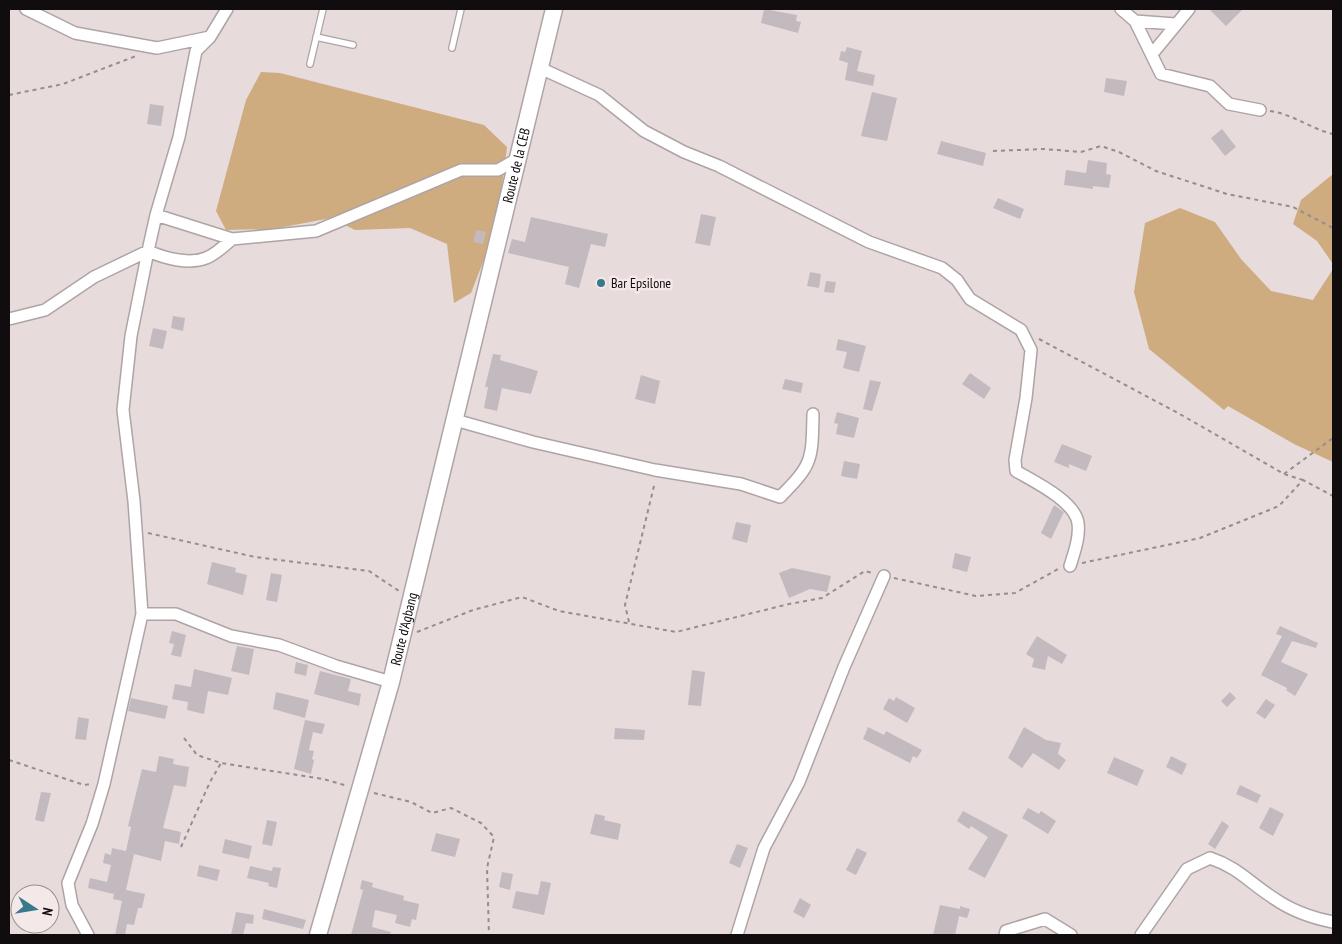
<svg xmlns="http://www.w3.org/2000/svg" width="1342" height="944" viewBox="0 0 1342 944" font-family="'PT Sans Narrow',sans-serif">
  <rect width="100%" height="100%" fill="#e7dbdc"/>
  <path fill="#cfab80" d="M261,72L280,73L484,125L507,147L501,194L490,244L471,293L454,303L447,244L410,228L355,230L331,218L273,229L226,230L216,211L246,100Z
    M1333,174V264L1317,241L1293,224L1301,200Z
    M1180,208L1215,222L1241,259L1271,291L1313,300L1333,269V462L1294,444L1228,406L1224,410L1149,349L1134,292L1145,223Z"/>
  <path fill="#c3babf" d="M764,9L797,15L796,21L801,22L798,33L761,23Z
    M1209,9H1243L1226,26Z
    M847,47L862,51L857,71L875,75L873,86L845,80L848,63L839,60L841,51L845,52Z
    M1106,78L1127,81L1124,96L1104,92Z
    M872,92L897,98L887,141L861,136Z
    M150,104L164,106L161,126L147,124Z
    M1222,129L1236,147L1225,156L1211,138Z
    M941,141L986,153L983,166L937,154Z
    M1088,160L1107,163L1106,174L1111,175L1109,188L1093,186V189L1064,185L1066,170L1086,173Z
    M998,198L1024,209L1020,219L993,208Z
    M701,214L716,217L710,246L695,243Z
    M531,217L608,234L605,247L591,244L579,288L565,284L569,267L508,253L512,239L525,242Z
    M476,230L486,232L483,244L473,242Z
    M810,272L821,274L819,288L807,286Z
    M826,281L836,282L834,293L824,292Z
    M173,316L185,318L183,331L171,328Z
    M153,328L167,331L163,349L149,346Z
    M838,339L866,346L859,372L843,368L847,352L836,350Z
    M493,354L501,355L500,360L538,371L531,394L502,388L497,411L484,408L488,387H485Z
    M970,373L991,388L984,399L962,384Z
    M641,375L660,381L655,404L635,399Z
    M785,379L803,383L801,393L782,389Z
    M870,380L881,382L872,411L863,409Z
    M837,412L859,418L854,438L836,434L838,424L834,423Z
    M1062,444L1092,456L1086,471L1069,464V468L1054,462Z
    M844,461L860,464L857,479L841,476Z
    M1054,505L1064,512L1051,539L1041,533Z
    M736,522L751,525L747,543L732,539Z
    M955,553L971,557L967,572L952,568Z
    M212,562L236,568L235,572L247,575L243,595L207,584Z
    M792,568L831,576L827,592L810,589L789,598L779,573Z
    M271,573L282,575L277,602L266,600Z
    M1280,626L1318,643L1316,648L1292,641L1281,662L1308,674L1295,696L1286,690L1287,688L1261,675L1282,636L1276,634Z
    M172,631L186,635L181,657L171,655L174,644L169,643Z
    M1037,636L1067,655L1062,664L1048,656L1045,670L1032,667L1034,659L1026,654Z
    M237,646L254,649L249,675L231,671Z
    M296,662L308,665L306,676L294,673Z
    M194,669L232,678L228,695L208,691L204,714L187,710L188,702L172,699L175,684L191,687Z
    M692,670L705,672L701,706L688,705Z
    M320,671L351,679L348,691L361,694L359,706L314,694Z
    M276,692L309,700L305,718L273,709Z
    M1230,692L1236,698L1227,707L1221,701Z
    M896,697L915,708L907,723L883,709L889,698L894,701Z
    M131,698L168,706L165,719L128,711Z
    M1266,699L1275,705L1265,719L1256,713Z
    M78,717L89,719L86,740L75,739Z
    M305,720L325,724L322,734L313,732L309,750L314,751L312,759L314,760L311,774L294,769Z
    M868,727L884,735L886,731L922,750L917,758L913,756L910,763L863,739Z
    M1024,727L1046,740L1061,743L1058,754L1066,760L1059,770L1033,753L1022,768L1008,758Z
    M615,728L645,730L644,740L614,739Z
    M159,756L174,759L173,764L189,767L186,787L174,785L163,828L181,832L179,844L165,841L161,861L134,854L126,890L145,894L142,908H138L134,925L127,924L125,935H115L122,901L113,899L114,894L88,888L90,878L107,882L111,865L103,863L105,853L111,855L112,848L126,851L131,827L128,826L142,769L156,772Z
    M1171,756L1187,764L1182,775L1166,767Z
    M1114,757L1144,770L1137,786L1107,773Z
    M1240,785L1261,795L1257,803L1236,794Z
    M41,792L51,793L44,822L35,820Z
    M1270,807L1284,814L1273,836L1259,828Z
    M1028,808L1039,814L1041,811L1056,821L1048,834L1022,818Z
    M963,811L1008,835L985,878L968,869L988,837L971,826L969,829L957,821Z
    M595,814L605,816L604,820L621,824L618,840L590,834Z
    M267,820L277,822L272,846L262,844Z
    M1222,821L1229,826L1215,849L1208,844Z
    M436,833L460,839L455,857L431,851Z
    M225,839L252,846L249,859L222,853Z
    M737,844L748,848L740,868L729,863Z
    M857,848L867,853L856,875L846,870Z
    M199,865L220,870L217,881L197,876Z
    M250,866L272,871L273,867L281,868L277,888L268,886L269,883L247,878Z
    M502,872L513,874L510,890L499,887Z
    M362,880L373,883L372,887L404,896L403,900L419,904L416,920L412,919L410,927L395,923L397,915L375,910L372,927L391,932L390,935H351L363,890L360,889Z
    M541,881L551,883L544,915L512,908L516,891L538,895Z
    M800,898L811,905L804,918L793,912Z
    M940,905L960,909V906L970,909L967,918L959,916L955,935H933Z
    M264,909L306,920L303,929L262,919Z
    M236,912L254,915L253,924L246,923L243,935H231Z"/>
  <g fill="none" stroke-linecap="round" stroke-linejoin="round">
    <defs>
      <path id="service" d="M316,37L353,45
        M452,48L461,9
        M310,64L323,9"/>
      <path id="minor" d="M26,9L75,33L157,48L210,37
        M1121,9L1135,21L1175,24
        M1135,21L1161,74L1210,86L1229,104L1260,110
        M1152,54L1189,9
        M540,68L599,95L644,131L684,152L719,166L869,242L942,268L957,280L970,299L1021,330L1031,350L1026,398L1015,460L1016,471C1033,481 1075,501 1078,523C1080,537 1074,553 1070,566
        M156,215L179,137L196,51L210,37L227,9
        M9,319L45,310L94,277L148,251L156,215L232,239L316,231L461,170H498L517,159
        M455,420L533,442L655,470L741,484L780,497C813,464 812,460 813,414
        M142,614H176L231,636L279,645L336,666L391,682
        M88,935L72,905L68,883L92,824L104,784L142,614L134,501L123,410L131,336L148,251C164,258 189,265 206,258C215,255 225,245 232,239
        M737,935L764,848L799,782L844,667L884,576
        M1005,935L1006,931L1045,919L1071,935
        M1141,935L1187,869L1210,858C1237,867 1249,882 1272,897C1290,910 1312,918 1333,922"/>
      <g id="secondary">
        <path id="s1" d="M318,935L391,682L554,9"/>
      </g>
    </defs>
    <use href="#service" stroke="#afa4a5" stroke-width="8"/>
    <use href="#minor" stroke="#afa4a5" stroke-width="14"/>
    <use href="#secondary" stroke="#afa4a5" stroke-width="19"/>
    <path stroke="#968d8e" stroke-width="2" stroke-dasharray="4 4" stroke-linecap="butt" d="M9,95L63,84L136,56
      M1270,111C1293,114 1311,129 1333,134
      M993,151L1044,149L1081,152L1101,146L1119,152L1156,171L1193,183L1227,194L1293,207L1333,228
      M1039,339L1178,413L1284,474L1303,480
      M1284,474L1333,438
      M148,533L255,557L369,571L399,591
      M1082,563L1200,538L1279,506L1303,480L1333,496
      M894,578L976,596L1015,593L1060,568
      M629,622L625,605L655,482
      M417,632L473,610L522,597L559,611L676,632L789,604L822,598L865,571L872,573
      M184,738L197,755L221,763L323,779L348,786
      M9,760L84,785L91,784
      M374,793L411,802L432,813L451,808L481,823L494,837L487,868L489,935
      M181,847L210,782L221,763"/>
    <use href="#service" stroke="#fff" stroke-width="5.5"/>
    <use href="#minor" stroke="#fff" stroke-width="11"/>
    <use href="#secondary" stroke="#fff" stroke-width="16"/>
  </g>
  <circle fill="#387a8c" stroke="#f4e8e9" stroke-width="2" cx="601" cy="283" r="5"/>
  <g text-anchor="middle" stroke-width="5" stroke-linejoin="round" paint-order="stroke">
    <g font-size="14" fill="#110d0e" stroke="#f4e8e9">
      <text dy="5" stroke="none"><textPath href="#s1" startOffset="795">Route de la CEB</textPath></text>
      <text dy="5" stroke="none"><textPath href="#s1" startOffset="318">Route d'Agbang</textPath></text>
    </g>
    <g font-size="14" fill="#110d0e" stroke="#f4e8e9" text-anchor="start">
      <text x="611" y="288">Bar Epsilone</text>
    </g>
  </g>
  <rect width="1342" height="944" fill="none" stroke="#110d0e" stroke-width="20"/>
  <g transform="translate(35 909) rotate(102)"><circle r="24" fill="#f4e8e9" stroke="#999091"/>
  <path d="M0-4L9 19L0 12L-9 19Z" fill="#387a8c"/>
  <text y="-8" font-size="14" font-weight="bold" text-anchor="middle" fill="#110d0e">N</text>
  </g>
</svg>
